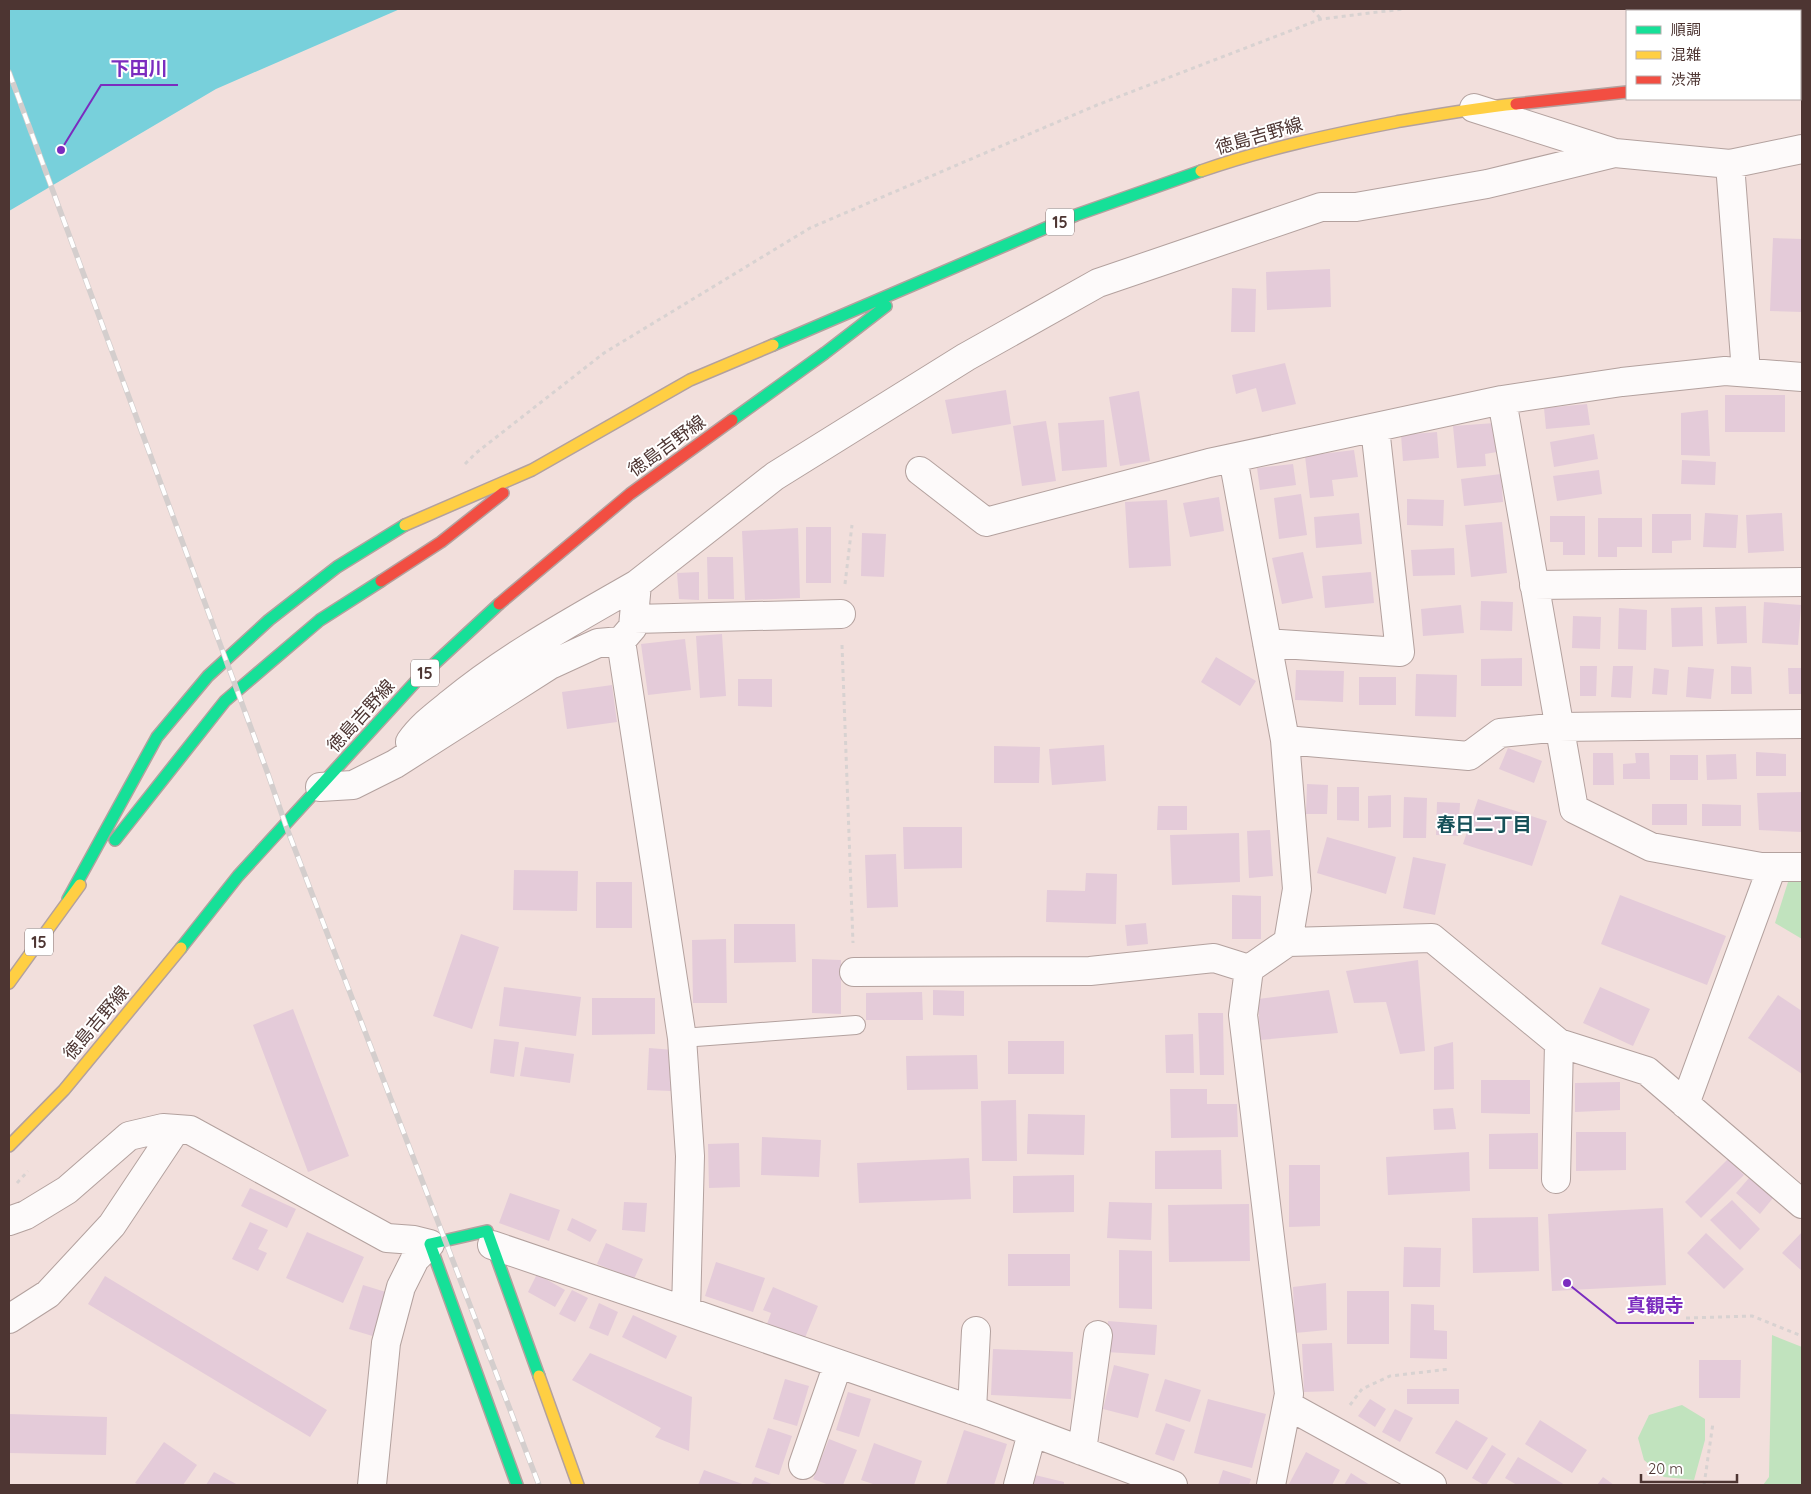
<svg xmlns="http://www.w3.org/2000/svg" width="1811" height="1494" viewBox="0 0 1811 1494" font-family="Quicksand,'Noto Sans JP',sans-serif">
  <rect width="100%" height="100%" fill="#f2dfdc"/>
  <path fill="#c1e3be" d="M1802,881V939L1775,923L1788,882Z
    M1772,1335L1802,1347V1485H1763L1769,1477Z
    M1682,1405L1705,1419V1440L1694,1480L1664,1477L1644,1460L1638,1438L1649,1415Z"/>
  <path fill="#78d0db" d="M9,9H400L216,89L9,211Z"/>
  <path fill="#e4cbd9" d="M1773,238L1802,239V312L1770,311Z
    M1330,269L1331,307L1267,310L1266,272Z
    M1232,288L1256,289L1255,332H1231Z
    M1285,363L1296,404L1262,412L1256,388L1236,394L1232,375Z
    M1006,390L1011,424L952,434L945,400Z
    M1139,391L1150,461L1120,466L1109,397Z
    M1725,395H1785V432H1725Z
    M1587,404L1590,425L1546,429L1544,408Z
    M1708,410L1710,456L1681,455V413Z
    M1104,420L1107,467L1062,471L1058,423Z
    M1046,421L1056,481L1022,486L1013,426Z
    M1495,423L1497,452L1485,454L1486,466L1457,468L1453,426Z
    M1437,432L1439,458L1403,461L1401,435Z
    M1594,434L1598,459L1554,467L1550,442Z
    M1354,450L1358,477L1332,480L1334,496L1310,498L1305,456Z
    M1682,460L1716,462L1715,485L1681,484Z
    M1293,464L1296,485L1260,490L1257,468Z
    M1599,470L1602,494L1557,501L1553,476Z
    M1501,474L1503,502L1464,506L1461,479Z
    M1301,494L1307,535L1279,539L1274,498Z
    M1219,497L1224,531L1190,537L1183,503Z
    M1407,499L1444,500L1443,526L1407,525Z
    M1167,500L1171,566L1129,568L1125,502Z
    M1359,513L1362,544L1316,548L1314,517Z
    M1705,513L1738,515L1736,548L1703,547Z
    M1782,513L1784,551L1748,553L1746,515Z
    M1652,514H1691V540L1672,541V553H1652Z
    M1550,516H1585V555H1563V542H1550Z
    M1598,518H1642V547H1617V557H1598Z
    M1502,522L1507,573L1471,577L1465,525Z
    M806,527H831V583H806Z
    M798,528L800,598L745,600L742,531Z
    M862,533L886,534L884,577L861,576Z
    M1454,548L1455,575L1413,576L1411,550Z
    M1303,552L1313,598L1282,604L1272,558Z
    M707,557H733L734,599H708Z
    M699,572V600L679,599L677,573Z
    M1371,572L1374,603L1325,608L1322,576Z
    M1481,601L1513,602L1512,631L1480,630Z
    M1764,602L1801,605L1798,645L1762,643Z
    M1461,605L1464,633L1423,636L1421,609Z
    M1746,606L1747,643L1717,644L1715,607Z
    M1702,607L1703,646L1672,647L1671,608Z
    M1619,608L1647,610L1646,650L1618,649Z
    M1573,616L1601,617L1600,649L1572,648Z
    M722,634L726,696L700,698L696,636Z
    M685,639L691,690L648,695L641,644Z
    M1216,657L1256,681L1240,706L1201,682Z
    M1522,658V686H1481V659Z
    M1580,666H1597L1596,696H1580Z
    M1613,666H1633L1631,698L1611,697Z
    M1731,666L1751,667L1752,694H1731Z
    M1688,667L1714,669L1711,699L1686,697Z
    M1654,668L1669,670L1667,695L1652,694Z
    M1788,668H1802V694H1789Z
    M1296,670L1344,671L1343,702L1295,700Z
    M1416,674L1457,675L1456,717L1415,716Z
    M1359,677H1396V705H1359Z
    M738,679H772V707L738,706Z
    M612,685L617,722L567,729L562,692Z
    M1104,745L1106,781L1052,785L1049,749Z
    M994,746L1040,747L1039,783H994Z
    M1508,748L1542,761L1534,783L1499,769Z
    M1756,752L1786,754V776H1756Z
    M1593,753H1613L1614,785H1593Z
    M1635,753H1649L1650,779H1623V764L1636,763Z
    M1736,754L1737,779L1707,780L1706,755Z
    M1670,755H1698V780H1670Z
    M1307,784L1328,785L1327,814H1306Z
    M1337,787H1359V821L1337,820Z
    M1802,792V832L1759,830L1757,793Z
    M1391,795V827L1368,828V796Z
    M1404,797L1427,798L1426,838H1403Z
    M1478,799L1547,821L1532,866L1463,844Z
    M1437,802L1460,803L1458,836L1436,835Z
    M1652,804H1687V825H1652Z
    M1702,804L1741,805V826H1702Z
    M1158,806H1187V830H1157Z
    M903,827H962V868L904,869Z
    M1270,830L1273,876L1249,878L1247,831Z
    M1239,833L1240,882L1172,885L1170,835Z
    M1327,837L1396,857L1386,894L1317,873Z
    M896,854L898,907L867,908L865,855Z
    M1413,857L1446,864L1435,915L1403,908Z
    M514,870L578,871L577,911L513,910Z
    M1086,873L1117,874L1116,924L1046,922L1047,890L1085,891Z
    M596,882H632V928H596Z
    M1232,895L1261,896V939H1232Z
    M1620,895L1726,936L1707,985L1601,944Z
    M1146,923L1148,944L1127,946L1125,925Z
    M734,924H795L796,962L734,963Z
    M461,934L499,947L472,1029L433,1016Z
    M726,939L727,1003H693L692,940Z
    M812,959L841,960V1014L812,1013Z
    M1418,960L1425,1051L1400,1054L1386,1002L1354,1003L1346,971Z
    M504,987L581,997L576,1036L499,1026Z
    M1600,987L1650,1009L1633,1046L1583,1023Z
    M933,990L964,991V1016L933,1015Z
    M1329,990L1338,1033L1260,1040L1258,999Z
    M922,992L923,1020H866V993Z
    M1778,995L1802,1011V1074L1748,1038Z
    M592,998H655V1034L592,1035Z
    M293,1009L349,1156L308,1172L253,1025Z
    M1198,1013H1223L1224,1075H1200Z
    M1193,1034L1194,1073H1166L1165,1035Z
    M494,1039L519,1042L514,1077L490,1073Z
    M1008,1041H1064V1074H1008Z
    M1453,1042L1454,1089L1434,1090V1047Z
    M525,1047L574,1054L570,1083L520,1076Z
    M649,1048L674,1050L671,1091L647,1090Z
    M977,1055L978,1089L907,1090L906,1056Z
    M1481,1080H1530V1114L1481,1113Z
    M1620,1082V1110L1575,1112V1083Z
    M1170,1089H1207V1104H1237L1238,1137L1171,1138Z
    M1016,1100L1017,1161H982L981,1101Z
    M1453,1108L1456,1129L1434,1130L1433,1109Z
    M1028,1114L1085,1115L1084,1155L1027,1154Z
    M1576,1132H1626V1170L1576,1171Z
    M1538,1133V1169H1489V1134Z
    M762,1137L821,1140L819,1177L761,1175Z
    M739,1143L740,1187L709,1188L708,1144Z
    M1221,1150L1222,1189H1155V1151Z
    M1469,1152L1470,1191L1388,1195L1386,1157Z
    M969,1158L971,1199L859,1203L857,1163Z
    M1728,1159L1744,1175L1701,1218L1685,1202Z
    M1289,1165H1320V1226L1289,1227Z
    M1074,1175V1212L1013,1213V1176Z
    M1749,1178L1773,1198L1760,1214L1736,1193Z
    M250,1188L296,1209L287,1228L241,1206Z
    M510,1193L560,1210L549,1241L499,1223Z
    M1732,1200L1760,1229L1740,1250L1710,1220Z
    M624,1202L647,1203L645,1232L622,1230Z
    M1109,1202L1152,1203L1151,1240L1107,1238Z
    M1249,1204L1250,1261L1169,1262L1168,1205Z
    M1663,1208L1666,1285L1552,1291L1548,1214Z
    M1538,1217L1539,1271L1473,1273L1472,1218Z
    M572,1218L597,1230L590,1242L567,1230Z
    M250,1222L268,1230L258,1249L267,1253L258,1271L232,1259Z
    M307,1232L364,1257L343,1303L286,1278Z
    M1802,1232V1271L1782,1253Z
    M1706,1233L1744,1269L1724,1289L1687,1253Z
    M606,1243L643,1259L634,1279L597,1264Z
    M1404,1247L1441,1248L1440,1287H1403Z
    M1119,1250L1152,1251V1309L1119,1308Z
    M1008,1254H1070V1286H1008Z
    M716,1262L765,1278L753,1312L705,1296Z
    M537,1274L565,1290L555,1307L528,1292Z
    M105,1276L327,1410L310,1437L88,1304Z
    M1326,1283L1327,1330L1295,1333L1293,1287Z
    M363,1285L389,1293L376,1337L349,1329Z
    M773,1287L818,1306L804,1340L767,1324L771,1313L763,1310Z
    M572,1290L588,1298L575,1322L559,1314Z
    M1347,1291H1389V1344H1347Z
    M599,1303L618,1312L608,1336L589,1328Z
    M1411,1304L1434,1305V1330L1447,1331V1359L1410,1358Z
    M633,1315L677,1336L666,1359L622,1337Z
    M1108,1321L1157,1325L1155,1355L1106,1352Z
    M1332,1343L1334,1391L1304,1392L1302,1344Z
    M993,1349L1073,1352L1071,1399L991,1395Z
    M590,1353L692,1397L689,1451L655,1437L661,1428L572,1380Z
    M1699,1360H1741L1740,1398H1699Z
    M1114,1365L1149,1374L1138,1418L1103,1409Z
    M785,1379L809,1386L797,1426L773,1419Z
    M1165,1379L1201,1390L1190,1422L1155,1411Z
    M1407,1389H1459V1404H1407Z
    M848,1392L871,1399L859,1437L836,1430Z
    M1208,1399L1266,1414L1252,1468L1194,1453Z
    M1370,1399L1386,1409L1375,1427L1358,1416Z
    M1395,1409L1413,1418L1400,1442L1382,1432Z
    M9,1414L107,1417L106,1455L9,1453Z
    M1456,1420L1488,1438L1467,1470L1435,1453Z
    M1540,1420L1587,1450L1572,1473L1525,1444Z
    M1166,1423L1185,1430L1174,1461L1155,1454Z
    M768,1428L792,1436L779,1475L755,1467Z
    M964,1430L1007,1444L994,1485H946Z
    M829,1439L857,1450L843,1485H829L813,1479Z
    M164,1442L197,1465L183,1485H139L135,1483Z
    M874,1443L922,1461L914,1485H876L861,1480Z
    M1492,1445L1506,1454L1486,1485H1484L1472,1478Z
    M1306,1452L1340,1470L1332,1485L1289,1484Z
    M1518,1457L1565,1485H1517L1505,1478Z
    M704,1470L745,1485H698Z
    M1223,1470L1251,1479L1249,1485H1218Z
    M214,1472L238,1485H206Z
    M1351,1473L1370,1485H1344Z
    M1035,1475L1064,1482V1485H1033Z
    M755,1477L774,1485H751Z
    M1603,1477L1614,1485H1597Z"/>
  <g fill="none" stroke-linecap="round" stroke-linejoin="round">
    <defs>
      <path id="lane" d="M682,1038L856,1025"/>
      <path id="street" d="M1474,108L1615,153
        M1730,164L1746,372
        M1502,400L1574,809L1651,847L1761,867H1802
        M1233,458L1285,740L1469,756L1500,733L1560,727L1802,724
        M920,471L986,522L1209,463L1502,400L1622,382L1725,371L1802,377
        M1534,585L1802,582
        M634,619L841,614
        M1267,643L1400,652L1375,428
        M1285,740L1297,889L1288,942L1432,938L1559,1043L1647,1071L1802,1204
        M410,742C421,726 436,715 451,703C508,656 573,621 637,584
        M320,787L353,785L395,764L550,665L598,643L621,641
        M1249,969L1243,1015L1289,1394L1271,1485
        M854,972L1090,971L1214,958L1249,969L1288,942
        M1685,1104L1772,867
        M1556,1179L1559,1043
        M9,1221L26,1215L67,1190L129,1136L163,1128L190,1130L387,1238L414,1240L430,1244L415,1259L401,1287L386,1343L372,1485
        M492,1245L686,1311
        M9,1319L48,1294L112,1225L176,1129
        M1287,1405L1432,1485
        M972,1410L976,1331
        M1082,1451L1098,1335
        M803,1465L838,1364
        M1018,1485L1032,1433
        M1173,1485L981,1413L686,1311L690,1156L682,1038L621,641L633,627L637,584L775,476L966,357L1098,283L1321,207H1356L1487,184L1615,153L1730,164L1802,149"/>
      <path id="fast" d="M773,345L1076,215L1201,171
        M732,420L825,353L886,306
        M115,840L225,701L320,620L381,581
        M68,899L157,737L208,676L269,620L337,567L405,525
        M181,948L238,876L418,679L499,604
        M517,1485L430,1244L487,1231L539,1376"/>
      <path id="slow" d="M1800,82H1802
        M1201,171C1264,149 1329,135 1396,122C1436,115 1475,108 1516,104
        M405,525L532,470L690,380L773,345
        M9,983L80,885
        M9,1146L64,1090L181,948
        M539,1376L578,1485"/>
      <path id="jam" d="M1516,104L1627,92
        M381,581L441,542L503,493
        M499,604L630,494L732,420"/>
    </defs>
    <use href="#lane" stroke="#b3a19e" stroke-width="20"/>
    <use href="#street" stroke="#b3a19e" stroke-width="30"/>
    <use href="#fast" stroke="#b3a19e" stroke-width="14"/>
    <use href="#slow" stroke="#b3a19e" stroke-width="14"/>
    <use href="#jam" stroke="#b3a19e" stroke-width="14"/>
    <path stroke="#d8d2d1" stroke-width="3" stroke-dasharray="4 4" stroke-linecap="butt" d="M1312,9L1321,19
      M465,464L476,453L604,353L810,228L1097,105L1321,19L1403,9
      M845,584L852,525
      M842,645L853,943
      M17,1183L28,1171
      M1686,1318L1752,1316L1802,1336
      M1350,1405L1362,1389L1390,1376L1450,1369
      M1704,1485L1713,1423"/>
    <use href="#lane" stroke="#fdfafa" stroke-width="18"/>
    <use href="#street" stroke="#fdfafa" stroke-width="28"/>
    <use href="#fast" stroke="#16e098" stroke-width="11"/>
    <use href="#slow" stroke="#ffcf43" stroke-width="11"/>
    <use href="#jam" stroke="#f24e42" stroke-width="11"/>
    <defs>
      <path id="rail" d="M9,72L268,774L286,826L539,1485"/>
    </defs>
    <use href="#rail" stroke="#d4cecd" stroke-width="5.5"/>
    <use href="#rail" stroke="#fff" stroke-width="4" stroke-dasharray="11" stroke-linecap="butt"/>
  </g>
  <g text-anchor="middle" stroke-width="4" stroke-linejoin="round" paint-order="stroke">
    <g fill="#fff" stroke="#827270" stroke-width="1">
      <rect x="1046" y="208.5" width="28" height="27" rx="4"/>
      <rect x="411" y="659.5" width="28" height="27" rx="4"/>
      <rect x="25" y="928.5" width="28" height="27" rx="4"/>
    </g>
    <g font-size="16" font-weight="bold" fill="#4d3532">
      <text x="1060" y="228">15</text>
      <text x="425" y="679">15</text>
      <text x="39" y="948">15</text>
    </g>
    <g font-size="18" fill="#4d3532" stroke="#fff">
      <text transform="translate(1259 136) rotate(-16)" y="6">徳島吉野線</text>
      <text transform="translate(667 446) rotate(-36)" y="6">徳島吉野線</text>
      <text transform="translate(361 716) rotate(-48)" y="6">徳島吉野線</text>
      <text transform="translate(96 1023) rotate(-50)" y="6">徳島吉野線</text>
    </g>
    <g font-size="19" font-weight="bold" fill="#165159" stroke="#fff">
      <text x="1484" y="831">春日二丁目</text>
    </g>
  </g>
  <path fill="none" stroke="#7b2cbf" stroke-width="2" d="M61 150L101 85H178M1567 1283L1617 1323H1694"/>
  <g fill="#7b2cbf" stroke="#fff" stroke-width="2">
    <circle cx="61" cy="150" r="5"/>
    <circle cx="1567" cy="1283" r="5"/>
  </g>
  <g font-size="19" text-anchor="middle" font-weight="bold" fill="#7b2cbf" stroke="#fff" stroke-width="4" stroke-linejoin="round" paint-order="stroke">
    <text x="139" y="75">下田川</text>
    <text x="1655" y="1312">真観寺</text>
  </g>
  <rect width="1811" height="1494" fill="none" stroke="#4d3532" stroke-width="20"/>
  <rect x="1626" y="10" width="175" height="90" fill="#ffffff" stroke="#b8aead"/>
  <rect x="1636" y="26" width="25" height="8" fill="#16e098" stroke="#b8aead"/>
  <text x="1671" y="35" font-size="15" fill="#4d3532">順調</text>
  <rect x="1636" y="51" width="25" height="8" fill="#ffcf43" stroke="#b8aead"/>
  <text x="1671" y="60" font-size="15" fill="#4d3532">混雑</text>
  <rect x="1636" y="76" width="25" height="8" fill="#f24e42" stroke="#b8aead"/>
  <text x="1671" y="85" font-size="15" fill="#4d3532">渋滞</text>
  <path d="M1641 1474v8h96v-8" fill="none" stroke="#4d3532" stroke-width="2.5"/>
  <text x="1648" y="1474" font-size="15" fill="#4d3532" stroke="#ffffff" stroke-width="4" paint-order="stroke">20 m</text>
</svg>
